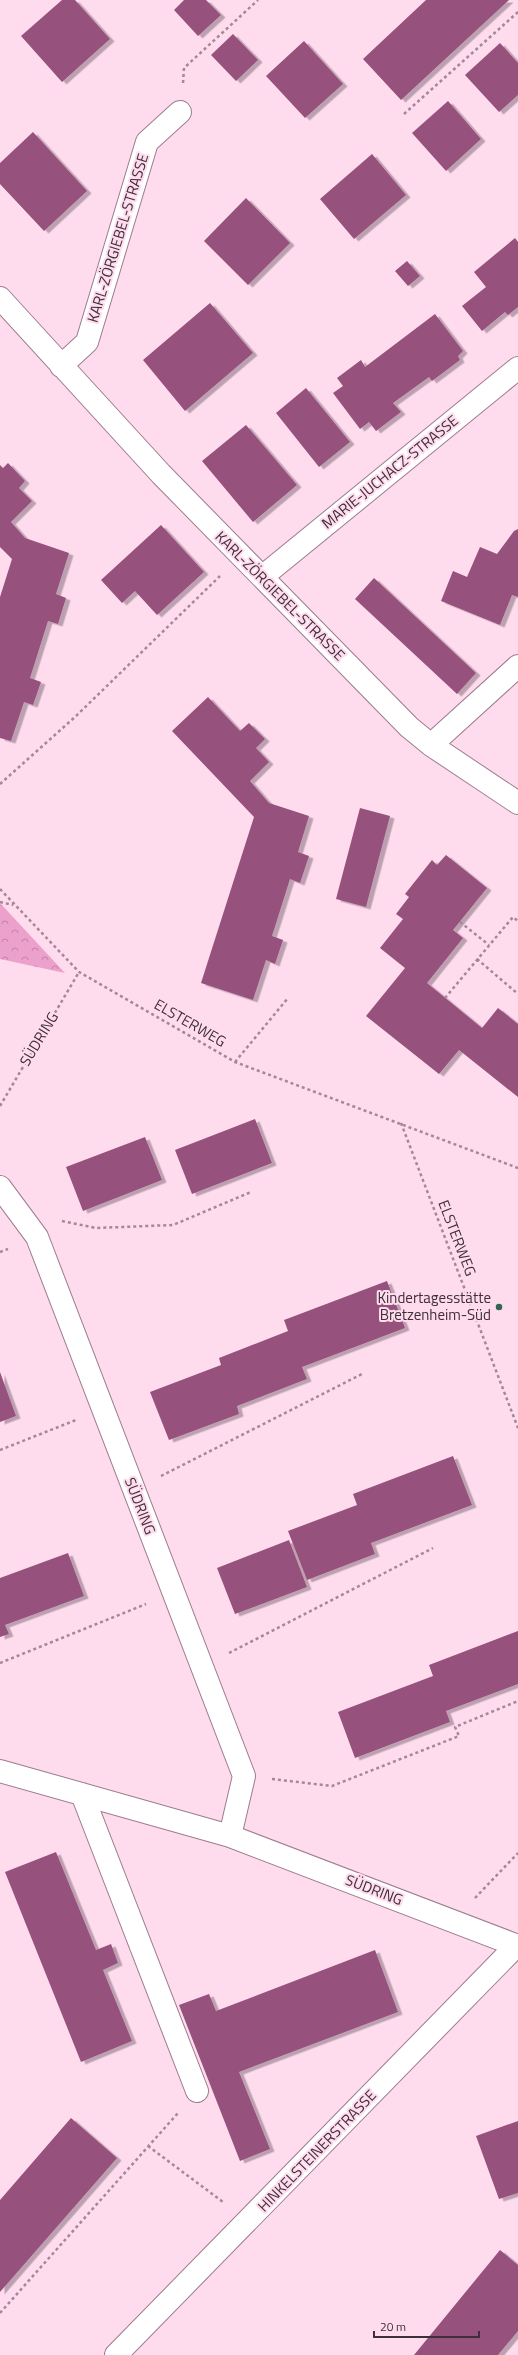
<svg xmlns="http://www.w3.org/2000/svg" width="518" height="2355" viewBox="0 0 518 2355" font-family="'Titillium Web',sans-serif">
  <defs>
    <pattern id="forest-crowns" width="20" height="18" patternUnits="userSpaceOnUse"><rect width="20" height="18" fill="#eca0cc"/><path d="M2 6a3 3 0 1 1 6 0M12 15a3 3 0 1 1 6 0" fill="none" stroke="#c183a7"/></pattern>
    <filter id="shadow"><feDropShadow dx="4.5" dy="2.5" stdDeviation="0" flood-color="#0004"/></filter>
  </defs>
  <rect width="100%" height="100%" fill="#ffdbee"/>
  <path fill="url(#forest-crowns)" d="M0,903L65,973L0,959Z"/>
  <path fill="#96517b" filter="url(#shadow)" d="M62,0H75L110,39L62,82L21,36Z
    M184,0H206L221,15L198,36L174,10Z
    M426,0H509L401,100L363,59Z
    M233,34L258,60L236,81L211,55Z
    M304,41L343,84L305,118L266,76Z
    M500,43L518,63V95L499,112L465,75Z
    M448,101L481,139L446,171L412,133Z
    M33,132L87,191L44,231L0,184V163Z
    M372,154L406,195L354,239L320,199Z
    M246,198L290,243L248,285L204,241Z
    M515,238L518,242V307L508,315L505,312L482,331L462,306L486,287L474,272Z
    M407,261L420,276L408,286L395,271Z
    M210,303L253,353L185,411L143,360Z
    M435,314L463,351L458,356L460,360L432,381L429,377L393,403L401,412L376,431L369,422L360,429L333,393L343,386L337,378L361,360L365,367Z
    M306,388L350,442L319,467L276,413Z
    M246,425L297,485L253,522L202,461Z
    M8,463L25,481L19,488L32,501L11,522L25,538L69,553L56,594L66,598L58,624L48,621L30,678L41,682L33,705L24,702L11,741L0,738V597L12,559L0,547V465L3,468Z
    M161,525L204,572L157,615L135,591L122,603L101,580Z
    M518,529V597L512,595L500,625L441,601L453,571L467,577L480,547L497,554L514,531Z
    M374,578L476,673L457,694L355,599Z
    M208,697L240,731L249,723L265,739L256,748L269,762L250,781L269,803L309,816L298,852L309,856L300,883L290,879L272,936L283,940L275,964L266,960L253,1000L201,983L254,817L172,731Z
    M360,808L390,816L366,907L336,899Z
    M446,855L487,888L453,930L463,938L427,983L482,1028L498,1008L518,1024V1097L459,1050L439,1074L366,1016L405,968L380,948L403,919L396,914L409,897L405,894L432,860L437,865Z
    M255,1119L272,1163L192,1194L175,1150Z
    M145,1137L162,1180L83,1211L66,1167Z
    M387,1281L405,1328L302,1367L307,1379L237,1406L239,1414L169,1440L150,1392L221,1365L219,1358L288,1331L284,1320Z
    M0,1372L16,1416L0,1422Z
    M453,1456L472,1505L371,1543L375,1554L307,1580L288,1531L357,1505L353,1494Z
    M289,1540L307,1587L235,1614L217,1568Z
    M68,1553L84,1596L5,1625L9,1634L0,1637V1578Z
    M518,1631V1684L446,1711L450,1722L355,1758L338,1712L433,1676L429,1665Z
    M56,1852L96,1950L111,1944L118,1963L103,1970L132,2041L81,2062L5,1872Z
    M375,1950L398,2012L239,2072L270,2149L240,2161L179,2005L209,1994L216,2011Z
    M71,2118L117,2158L0,2292V2200Z
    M518,2121V2193L499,2199L476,2136Z
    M500,2250L518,2265V2331L498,2355H414Z"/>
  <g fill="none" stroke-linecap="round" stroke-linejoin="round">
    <defs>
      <path id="minor" d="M0,298L161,474L409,727L431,745L518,803
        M61,366L87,342L147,142L180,112
        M262,577L518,368
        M431,745L518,666
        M0,1187L37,1237L244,1776L230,1836
        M0,1771L230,1836L518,1946
        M82,1794L197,2091
        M116,2355L517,1945"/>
    </defs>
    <use href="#minor" stroke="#9c7c8e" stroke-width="24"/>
    <path stroke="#a28996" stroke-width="2.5" stroke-dasharray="3 3" stroke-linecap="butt" d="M183,83L184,68L258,0
      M404,114L518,12
      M0,784L75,717L220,576
      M0,889L79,972L235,1062L518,1168
      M0,902L13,905
      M460,922L489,945
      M477,959L518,994
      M445,998L513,917L518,921
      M235,1062L288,998
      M0,1106L79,972
      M401,1123L518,1428
      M62,1221L96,1228L173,1225L251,1192
      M0,1252L8,1249
      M0,1450L76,1420
      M161,1476L362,1374
      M229,1653L433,1548
      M0,1663L146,1604
      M272,1779L332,1786L459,1736L455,1727L518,1701
      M475,1898L518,1853
      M148,2146L223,2202
      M0,2313L178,2113"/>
    <use href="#minor" stroke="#fff" stroke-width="22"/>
  </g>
  <circle fill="#2e674f" stroke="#ffdbee" stroke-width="1.5" cx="499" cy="1307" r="4"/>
  <g text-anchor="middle" stroke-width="4" stroke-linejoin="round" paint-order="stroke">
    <g font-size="15" fill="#3e3038" stroke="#ffdbee">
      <text transform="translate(118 238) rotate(-73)" y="5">KARL-ZÖRGIEBEL-STRASSE</text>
      <text transform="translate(390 472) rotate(-39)" y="5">MARIE-JUCHACZ-STRASSE</text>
      <text transform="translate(280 596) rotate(45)" y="5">KARL-ZÖRGIEBEL-STRASSE</text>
      <text transform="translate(190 1023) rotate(30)" y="5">ELSTERWEG</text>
      <text transform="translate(39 1039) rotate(-59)" y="5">SÜDRING</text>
      <text transform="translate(457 1238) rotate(69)" y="5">ELSTERWEG</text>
      <text transform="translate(140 1506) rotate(69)" y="5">SÜDRING</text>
      <text transform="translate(374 1890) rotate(21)" y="5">SÜDRING</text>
      <text transform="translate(317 2151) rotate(-46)" y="5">HINKELSTEINERSTRASSE</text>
    </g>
    <g font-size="15" fill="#3e3038" stroke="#ffdbee" text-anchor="end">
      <text x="491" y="1303">Kindertagesstätte<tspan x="491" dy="17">Bretzenheim-Süd</tspan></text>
    </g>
  </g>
  <path d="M374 2331v6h105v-6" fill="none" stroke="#3e3038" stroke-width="2"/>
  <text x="380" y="2331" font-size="12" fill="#3e3038" stroke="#ffdbee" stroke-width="3" paint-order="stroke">20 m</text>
</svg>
